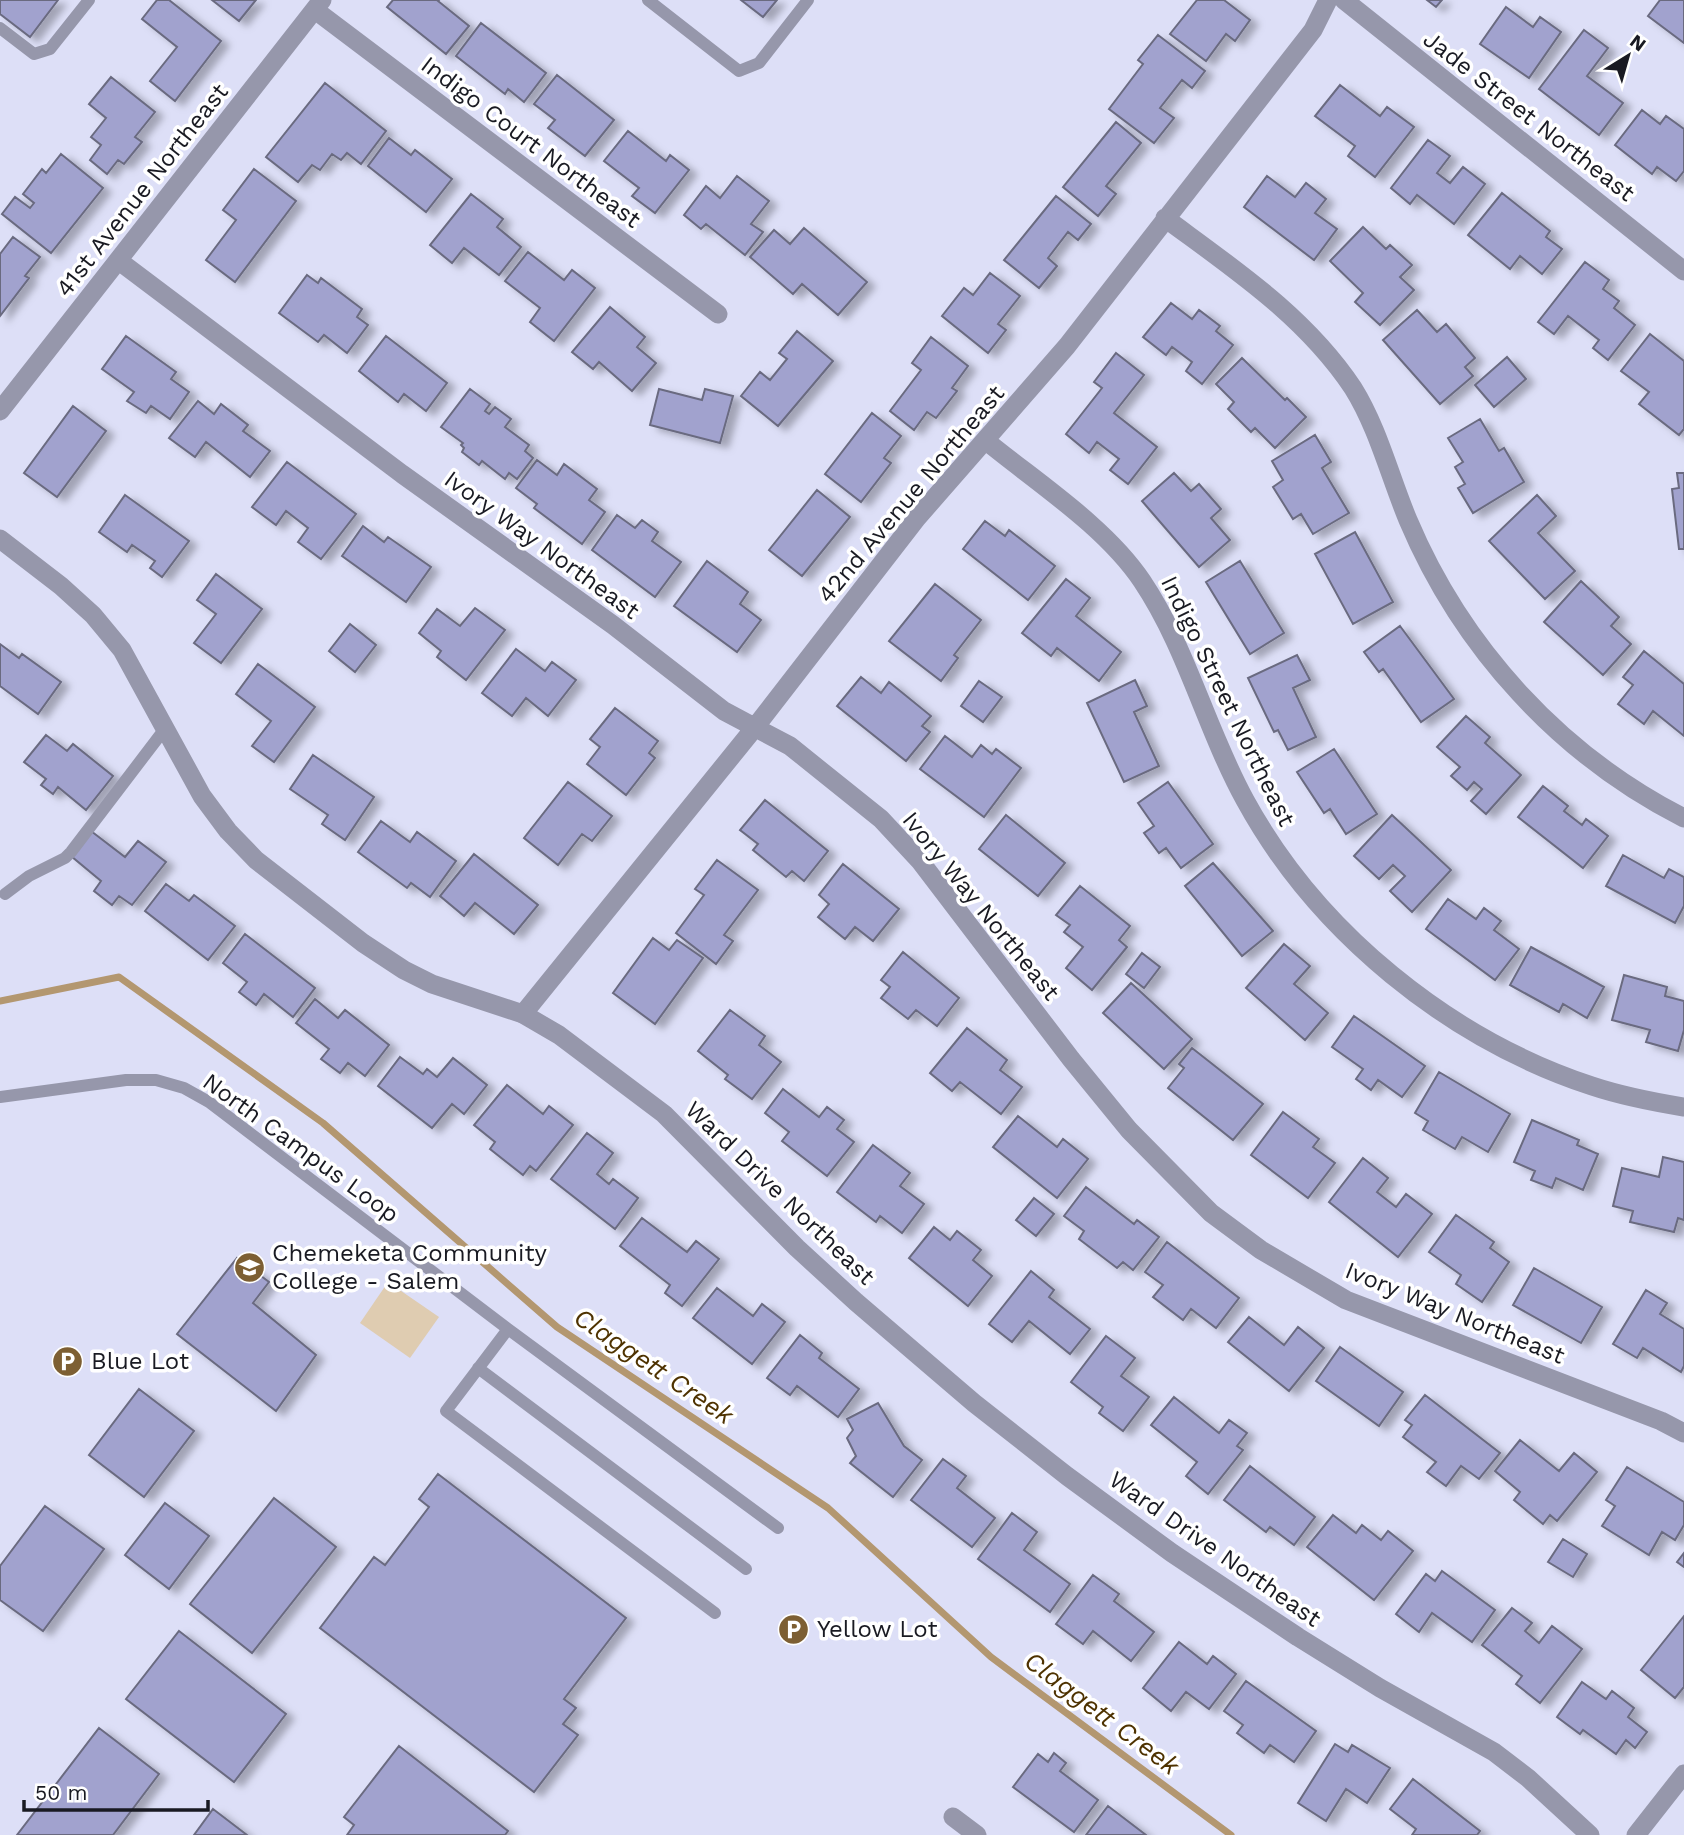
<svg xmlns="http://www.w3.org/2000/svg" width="1684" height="1835" viewBox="0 0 1684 1835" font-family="'Work Sans',sans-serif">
  <defs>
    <filter id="shadow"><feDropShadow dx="8" dy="4.5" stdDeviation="3.5" flood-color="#0004"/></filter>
  </defs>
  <rect width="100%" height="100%" fill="#dddff7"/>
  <path fill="#dfccb1" d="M388,1282L439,1317L410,1358L360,1323Z"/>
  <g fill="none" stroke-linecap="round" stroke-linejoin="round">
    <path stroke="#b39770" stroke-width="7" d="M0,1001L119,977L323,1123L557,1327L828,1508L991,1657L1231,1835"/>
  </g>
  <path fill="#a1a2ce" stroke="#6a6b80" stroke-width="2" filter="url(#shadow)" d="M0,0H58L30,37L0,14Z
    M157,0H169L221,41L175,101L150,81L177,47L142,19Z
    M212,0H256L239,21Z
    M393,0H439L438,1L469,26L446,54L387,7Z
    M741,0H777L763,17Z
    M1197,0H1224L1250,20L1235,41L1226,34L1206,61L1170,34Z
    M1427,0H1442L1436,7Z
    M1660,0H1684V43L1648,16Z
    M1506,7L1533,27L1540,17L1561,32L1529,78L1480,44Z
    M481,23L546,73L524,102L508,89L505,94L456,56Z
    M1584,30L1608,48L1587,76L1623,103L1599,135L1539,89Z
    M1158,35L1205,71L1192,88L1182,80L1160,108L1174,118L1154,143L1109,109L1143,64L1138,60Z
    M557,75L614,120L585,156L548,128L555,120L534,104Z
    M111,77L155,112L135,137L142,142L124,164L118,160L107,174L90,160L101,145L91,137L106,118L89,104Z
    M325,83L386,131L361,164L347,153L341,160L332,154L320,170L312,165L298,182L266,157Z
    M1340,85L1380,116L1387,107L1414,127L1375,177L1348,156L1355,146L1315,116Z
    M1642,110L1660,124L1666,116L1684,129V171L1676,181L1657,167L1652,174L1615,145Z
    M1116,122L1141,143L1106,186L1116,194L1098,216L1063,187Z
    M628,131L666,161L670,155L689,170L655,213L632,196L639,188L604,161Z
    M389,138L411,155L415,150L452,179L426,212L368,166Z
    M1428,140L1450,156L1437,173L1450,183L1463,167L1485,184L1454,224L1417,195L1410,204L1391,188Z
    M61,154L103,188L51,253L2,214L15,197L30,208L34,203L23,194L42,169L46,173Z
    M254,169L296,201L235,282L206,260L236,220L223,210Z
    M737,176L769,201L751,224L763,232L745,255L706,224L701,229L684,215L706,186L720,198Z
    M1267,176L1295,197L1306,183L1326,199L1315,213L1337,229L1314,260L1244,207Z
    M1502,193L1550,231L1546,237L1562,249L1542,274L1520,256L1510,269L1468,235Z
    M471,194L503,219L497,227L521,247L499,275L464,248L452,263L430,245Z
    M1056,196L1091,224L1078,240L1068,232L1048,258L1057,266L1039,288L1004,260Z
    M1363,227L1386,249L1390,245L1412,265L1400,277L1414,290L1380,325L1355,302L1363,293L1330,261Z
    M804,228L867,282L838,315L802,284L793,294L750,257L774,230L790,244Z
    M13,237L40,257L25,276L29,278L0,316V254Z
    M528,252L564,280L572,270L595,288L554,341L530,322L540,308L505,281Z
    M1585,262L1609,280L1603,289L1619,301L1614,308L1635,325L1608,360L1593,348L1599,340L1568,316L1554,334L1538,322Z
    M990,273L1020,296L998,324L1006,330L988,353L942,316L964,288L973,295Z
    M307,275L318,283L321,278L362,309L357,317L368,325L347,353L324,335L318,342L279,313Z
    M1171,303L1192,319L1199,310L1220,326L1216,331L1233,345L1202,384L1186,371L1192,362L1172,347L1166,355L1143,337Z
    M610,307L645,337L637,347L656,363L632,391L599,362L593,369L572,352Z
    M1417,310L1437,332L1446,324L1475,358L1465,367L1473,376L1440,404L1383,340Z
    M797,331L833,361L778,426L741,396L760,372L770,380L787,359L779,353Z
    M1650,334L1684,361V429L1679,435L1639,404L1649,392L1621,371Z
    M126,336L176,372L171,379L189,392L170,419L151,406L146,413L127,401L134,392L102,369Z
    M386,336L447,383L426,411L404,394L398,402L359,371Z
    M931,337L968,366L952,388L957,391L936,418L927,412L914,430L890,411L921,370L912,363Z
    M1116,353L1144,375L1114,413L1157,447L1128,484L1110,470L1119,459L1097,442L1089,453L1066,434L1102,388L1094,382Z
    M1507,357L1526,379L1494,407L1475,385Z
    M1242,358L1285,400L1287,398L1306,417L1275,448L1255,428L1251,432L1228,409L1234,402L1216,384Z
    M470,389L490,404L485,411L489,414L495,407L511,419L505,427L529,445L525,451L533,458L517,479L509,473L505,479L482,461L479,465L462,452L464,448L461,445L463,443L441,427Z
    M659,389L702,400L705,389L733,396L720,443L650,425Z
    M198,401L214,414L221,404L248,425L243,431L270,451L250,477L206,442L195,457L169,438Z
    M73,406L106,431L57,497L24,473Z
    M872,413L901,436L884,458L891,463L861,502L825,474Z
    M1480,419L1499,451L1504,448L1524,482L1473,513L1458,488L1465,484L1455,467L1463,462L1448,438Z
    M1315,435L1331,462L1322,468L1349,513L1313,534L1301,514L1293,519L1273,487L1283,480L1272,461Z
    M537,460L557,475L564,464L597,489L589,500L605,512L582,544L534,508L537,504L516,488Z
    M287,462L356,514L321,559L298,542L308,528L286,511L276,525L252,507Z
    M1174,473L1191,491L1199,484L1221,509L1211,518L1230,540L1199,567L1142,501Z
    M1677,473H1684V549H1679L1672,489L1679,488Z
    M817,490L850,517L802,576L769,550Z
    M125,495L189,541L162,577L150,568L155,561L132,545L127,552L99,532Z
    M1537,495L1556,516L1538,533L1575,571L1545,599L1489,541Z
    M617,515L635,528L642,520L658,532L652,541L681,562L655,597L592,550Z
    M985,521L1005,536L1009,530L1055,566L1028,600L963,549Z
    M363,526L384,542L388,537L431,567L406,602L342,556Z
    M1355,532L1393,602L1353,624L1315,554Z
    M707,561L748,592L740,604L761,620L737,652L674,606Z
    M1240,561L1284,633L1250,654L1206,582Z
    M216,574L262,609L221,663L194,643L216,614L197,600Z
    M1066,579L1090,598L1076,616L1121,652L1099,681L1057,648L1051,656L1022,633Z
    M1581,581L1619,617L1611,626L1631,644L1603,675L1544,622Z
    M935,584L981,620L954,655L958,658L941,681L889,641Z
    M475,608L505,630L466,680L437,657L441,651L419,633L437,609L460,626Z
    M350,624L376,645L355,672L329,651Z
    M1400,626L1454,699L1421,722L1383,669L1379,672L1364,652Z
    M0,644L19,658L22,654L61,682L38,714L0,686Z
    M516,649L545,671L552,662L576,680L548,716L526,698L512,716L482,693Z
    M1644,651L1684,684V736L1653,711L1644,724L1618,704L1633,685L1623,677Z
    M1297,655L1310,680L1293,688L1316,737L1288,750L1278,730L1274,732L1248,678Z
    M258,664L315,707L274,762L252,746L271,721L236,694Z
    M861,677L881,693L889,682L931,716L922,726L930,732L906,761L837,706Z
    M1135,680L1147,706L1134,712L1159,766L1124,782L1087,703Z
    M979,681L1002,697L983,722L961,706Z
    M615,708L658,741L649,753L655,758L626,795L587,764L600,747L590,739Z
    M1466,716L1490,737L1485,743L1521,775L1486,814L1471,801L1482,789L1474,782L1467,790L1451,776L1460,767L1437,747Z
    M46,735L67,751L73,744L113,776L86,810L58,787L53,794L41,785L46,779L24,762Z
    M945,736L972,757L981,745L992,754L996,749L1021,768L984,817L920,769Z
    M1334,749L1377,814L1346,834L1330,809L1324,813L1297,772Z
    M313,755L374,797L345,840L322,824L328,815L290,789Z
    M568,782L612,816L592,841L582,834L558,865L524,838Z
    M1168,782L1213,844L1181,868L1166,848L1159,853L1144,833L1154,826L1138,803Z
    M1543,786L1568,806L1564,811L1582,825L1586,819L1608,836L1583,868L1518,817Z
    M765,800L828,851L804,881L792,871L786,877L753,850L758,844L740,830Z
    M1006,815L1065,863L1038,896L979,849Z
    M1392,815L1451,870L1412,912L1390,891L1405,876L1393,865L1379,879L1354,856Z
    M381,821L410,842L417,832L456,861L430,897L411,883L407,888L358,852Z
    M91,831L125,857L138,841L166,862L132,905L119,896L112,905L94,891L101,881L71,856Z
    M474,854L538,905L514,934L475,903L464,916L440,896Z
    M1623,855L1664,878L1669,869L1684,877V906L1675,923L1606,886Z
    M717,860L758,890L724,935L733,941L716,964L676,933L704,895L695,889Z
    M1213,863L1273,931L1242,956L1185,886Z
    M843,864L899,909L873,941L855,927L845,939L818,917L829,904L819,895Z
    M166,884L189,901L194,895L235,926L208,960L145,911Z
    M1080,886L1130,926L1119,940L1127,947L1092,990L1066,968L1083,947L1064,932L1070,925L1056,915Z
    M1448,899L1476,919L1484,908L1501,921L1494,930L1519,949L1495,980L1426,929Z
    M245,934L315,988L293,1017L264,994L256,1005L239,992L247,982L223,963Z
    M653,938L669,950L677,940L703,958L655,1024L613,993Z
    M1284,944L1310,966L1294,984L1328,1013L1305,1040L1246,988Z
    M1531,947L1604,987L1587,1018L1563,1004L1559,1012L1510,985Z
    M903,952L959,998L937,1026L916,1010L908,1019L881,998L890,987L881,980Z
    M1142,953L1160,967L1144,988L1126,974Z
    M1624,975L1667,987L1665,996L1684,1001V1030L1678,1051L1646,1042L1650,1030L1612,1020Z
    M1131,983L1192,1039L1164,1069L1103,1013Z
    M315,999L338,1018L345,1010L389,1045L365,1076L348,1063L340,1073L321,1059L329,1049L296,1023Z
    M730,1010L765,1036L759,1045L781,1062L752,1099L725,1079L728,1075L698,1051Z
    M1354,1016L1425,1066L1402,1097L1378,1080L1371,1090L1356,1079L1363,1069L1332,1047Z
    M967,1028L1007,1060L1000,1070L1022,1087L1001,1114L960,1082L952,1091L930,1073Z
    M1192,1048L1263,1104L1233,1140L1168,1088L1184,1068L1179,1064Z
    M400,1057L423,1074L427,1069L437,1077L453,1058L487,1085L464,1114L452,1104L432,1128L378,1086Z
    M1439,1072L1510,1114L1488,1152L1462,1137L1455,1149L1423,1130L1428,1121L1415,1113Z
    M507,1085L543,1114L549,1106L573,1125L536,1171L530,1166L523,1175L490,1149L495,1142L474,1125Z
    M783,1089L819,1117L827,1107L844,1120L837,1129L854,1142L827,1176L782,1141L789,1132L765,1113Z
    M1283,1112L1319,1139L1313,1147L1335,1163L1308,1198L1251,1155Z
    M1018,1116L1057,1147L1063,1139L1088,1159L1057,1198L993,1147Z
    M1532,1120L1579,1140L1577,1145L1598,1154L1583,1190L1556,1178L1552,1188L1531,1180L1535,1171L1514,1162Z
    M587,1133L613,1153L597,1174L609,1184L613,1179L638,1198L615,1229L551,1179Z
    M873,1145L910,1173L900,1186L924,1204L902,1233L880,1216L876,1222L837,1192Z
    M1663,1157L1684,1162V1220L1678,1218L1674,1232L1630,1222L1633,1211L1613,1206L1622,1168L1659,1177Z
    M1363,1158L1388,1178L1377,1192L1396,1207L1406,1194L1432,1214L1398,1257L1329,1202Z
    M1086,1187L1134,1224L1137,1220L1159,1237L1133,1270L1123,1262L1117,1268L1079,1239L1084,1231L1064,1216Z
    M1034,1198L1054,1214L1036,1236L1016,1220Z
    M1456,1215L1494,1242L1490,1248L1509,1262L1482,1302L1456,1284L1461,1275L1429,1252Z
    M642,1218L687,1252L696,1241L719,1259L682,1306L665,1293L670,1285L620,1246Z
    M934,1227L950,1240L957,1231L981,1250L973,1260L992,1276L968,1306L909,1258Z
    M1167,1242L1239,1298L1216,1328L1191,1309L1183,1320L1153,1297L1163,1285L1145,1272Z
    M237,1258L269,1282L253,1303L316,1355L276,1411L177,1334Z
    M1534,1268L1602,1307L1581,1343L1513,1305Z
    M1031,1271L1054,1290L1049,1297L1090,1329L1070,1354L1029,1321L1012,1342L989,1324Z
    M717,1288L753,1316L762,1304L785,1322L752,1364L693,1318Z
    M1646,1290L1667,1303L1660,1314L1684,1329V1366L1681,1372L1643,1348L1637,1358L1613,1344Z
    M1249,1317L1284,1345L1298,1327L1324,1348L1289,1391L1228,1342Z
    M800,1335L822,1353L819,1358L859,1389L838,1417L797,1386L790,1395L767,1378Z
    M1106,1336L1135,1358L1121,1376L1149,1397L1123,1431L1099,1413L1103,1407L1071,1382Z
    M1340,1347L1403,1392L1379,1426L1316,1381Z
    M139,1389L194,1431L144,1497L89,1455Z
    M1425,1395L1500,1453L1479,1479L1461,1466L1446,1486L1427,1472L1436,1462L1403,1437L1412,1425L1405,1420Z
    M1174,1397L1219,1433L1229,1420L1247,1433L1237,1446L1243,1450L1208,1494L1186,1476L1197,1462L1151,1425Z
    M878,1403L904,1446L922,1460L893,1497L850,1463L856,1456L847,1438L853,1430L847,1419Z
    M1520,1440L1559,1471L1574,1453L1597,1472L1557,1521L1550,1515L1543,1524L1514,1500L1520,1492L1495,1471Z
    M943,1459L966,1476L957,1488L995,1518L972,1547L911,1500Z
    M1250,1466L1315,1517L1294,1545L1270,1527L1266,1532L1224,1500Z
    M1627,1467L1684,1502V1525L1675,1540L1662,1532L1649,1555L1602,1526L1615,1506L1606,1500Z
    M438,1474L626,1618L564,1699L576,1708L563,1724L578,1735L534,1792L320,1628L374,1557L385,1565L429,1507L419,1499Z
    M274,1498L336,1547L252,1653L190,1604Z
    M165,1503L209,1536L169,1589L125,1555Z
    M45,1506L104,1549L43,1631L0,1600V1566Z
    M1012,1513L1037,1532L1024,1550L1070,1584L1050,1612L978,1559Z
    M1333,1515L1356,1533L1362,1525L1381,1540L1388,1531L1413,1551L1374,1600L1307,1547Z
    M1563,1539L1587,1554L1573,1577L1548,1562Z
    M1684,1553V1567L1677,1562Z
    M1442,1571L1495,1610L1472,1642L1432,1613L1419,1632L1396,1614L1426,1574L1435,1581Z
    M1093,1575L1119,1594L1114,1601L1154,1632L1131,1661L1093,1631L1083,1644L1056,1624Z
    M1512,1608L1532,1623L1525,1631L1539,1643L1552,1626L1582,1649L1540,1703L1516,1684L1522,1676L1482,1645Z
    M1684,1616V1687L1675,1698L1641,1670Z
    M179,1631L286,1714L234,1782L126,1699Z
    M1179,1642L1207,1664L1213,1656L1236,1674L1209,1709L1186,1692L1171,1711L1143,1688Z
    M1246,1681L1316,1731L1294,1762L1270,1745L1264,1753L1237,1733L1243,1725L1224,1711Z
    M1582,1682L1606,1699L1612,1691L1634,1708L1628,1717L1647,1732L1635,1748L1626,1740L1616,1754L1583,1730L1580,1734L1557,1717Z
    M99,1728L159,1774L113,1835H17Z
    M1335,1744L1348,1752L1352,1745L1390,1768L1367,1803L1346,1789L1326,1821L1298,1803Z
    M399,1746L508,1831L505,1835H347L354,1825L344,1817Z
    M1054,1753L1066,1763L1060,1771L1098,1800L1074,1832L1013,1787L1038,1754L1048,1762Z
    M1413,1779L1480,1831L1477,1835H1412L1416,1829L1390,1809Z
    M1108,1806L1146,1835H1086Z
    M213,1809L247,1835H194Z"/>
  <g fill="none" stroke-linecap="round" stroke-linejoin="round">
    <path stroke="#9697ab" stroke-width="12" d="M648,0L739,71L759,63L808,0
      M0,28L34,54L50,49L89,0
      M5,894L29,876L65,858L71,852L164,730
      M0,1097L126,1080H156L184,1088L209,1102L508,1329L778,1528
      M508,1329L446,1411L715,1613
      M478,1368L746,1569"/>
    <path stroke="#9697ab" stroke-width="19" d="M1344,0L1684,271
      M315,10L718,314
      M1165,218C1234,269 1305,316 1353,388C1378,428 1390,477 1408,520C1462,648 1560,755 1684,818
      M119,261L402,474L613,625L724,711L790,746L881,819L920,861L1071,1059L1129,1130L1211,1213L1261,1250L1346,1300L1661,1421L1684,1433
      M0,411L322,0
      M985,440C1036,482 1105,526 1142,581C1187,648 1206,729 1245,800C1317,932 1449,1039 1592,1086C1622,1096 1653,1102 1684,1107
      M523,1014L756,726L917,518L1067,346L1313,30L1328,0
      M953,1817L977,1835
      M1636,1835L1684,1774"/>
    <path stroke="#9697ab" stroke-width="19" d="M0,539L61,586L93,615L122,650L202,796L228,831L256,860L363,943L404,970L432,984L523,1014L559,1035L664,1114L797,1248L856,1302L974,1403L1067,1476L1172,1553L1298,1637L1380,1688L1494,1752L1528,1778L1590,1835"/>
  </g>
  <defs>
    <symbol id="university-disc" viewBox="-11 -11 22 22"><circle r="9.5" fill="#7d5f33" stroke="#fff"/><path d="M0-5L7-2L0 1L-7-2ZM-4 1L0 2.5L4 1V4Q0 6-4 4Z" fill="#fff"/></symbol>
    <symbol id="parking-disc" viewBox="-11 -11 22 22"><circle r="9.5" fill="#7d5f33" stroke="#fff"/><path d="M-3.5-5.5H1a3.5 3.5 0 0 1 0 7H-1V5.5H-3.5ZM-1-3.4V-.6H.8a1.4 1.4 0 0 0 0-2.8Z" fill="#fff"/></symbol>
  </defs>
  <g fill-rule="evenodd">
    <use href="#university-disc" x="232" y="1250" width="35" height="35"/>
    <use href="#parking-disc" x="50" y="1344" width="35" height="35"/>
    <use href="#parking-disc" x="776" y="1612" width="35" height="35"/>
  </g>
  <g text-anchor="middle" stroke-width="7" stroke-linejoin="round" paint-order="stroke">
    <g font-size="24" fill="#191a22" stroke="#fff">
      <text transform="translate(1529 116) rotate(38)" y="8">Jade Street Northeast</text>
      <text transform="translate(531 142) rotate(37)" y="8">Indigo Court Northeast</text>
      <text transform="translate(142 190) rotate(-52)" y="8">41st Avenue Northeast</text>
      <text transform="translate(911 494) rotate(-50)" y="8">42nd Avenue Northeast</text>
      <text transform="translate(542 545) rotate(36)" y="8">Ivory Way Northeast</text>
      <text transform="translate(1228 701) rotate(64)" y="8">Indigo Street Northeast</text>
      <text transform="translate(981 906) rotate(51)" y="8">Ivory Way Northeast</text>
      <text transform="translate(301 1148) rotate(36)" y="8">North Campus Loop</text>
      <text transform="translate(780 1193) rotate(44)" y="8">Ward Drive Northeast</text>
      <text transform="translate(1455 1313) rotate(22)" y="8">Ivory Way Northeast</text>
      <text transform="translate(1215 1549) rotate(35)" y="8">Ward Drive Northeast</text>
    </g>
    <g font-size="24" fill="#191a22" stroke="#fff" text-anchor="start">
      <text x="272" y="1261">Chemeketa Community<tspan x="272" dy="28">College - Salem</tspan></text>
      <text x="91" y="1369">Blue Lot</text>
      <text x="817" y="1637">Yellow Lot</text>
    </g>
    <g font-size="26" font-style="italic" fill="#4e3200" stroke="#fff">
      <text transform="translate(654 1366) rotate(34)" y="9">Claggett Creek</text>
      <text transform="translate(1102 1713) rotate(37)" y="9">Claggett Creek</text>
    </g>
  </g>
  <g transform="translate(1628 56) rotate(37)" stroke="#ffffff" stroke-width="5" paint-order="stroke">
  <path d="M0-5L12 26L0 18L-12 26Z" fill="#191a22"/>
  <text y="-10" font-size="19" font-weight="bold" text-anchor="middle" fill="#191a22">N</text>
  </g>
  <path d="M24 1800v10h184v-10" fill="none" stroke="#191a22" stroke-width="3.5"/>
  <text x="35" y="1800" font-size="21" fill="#191a22" stroke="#ffffff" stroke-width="5" paint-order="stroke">50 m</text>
</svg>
